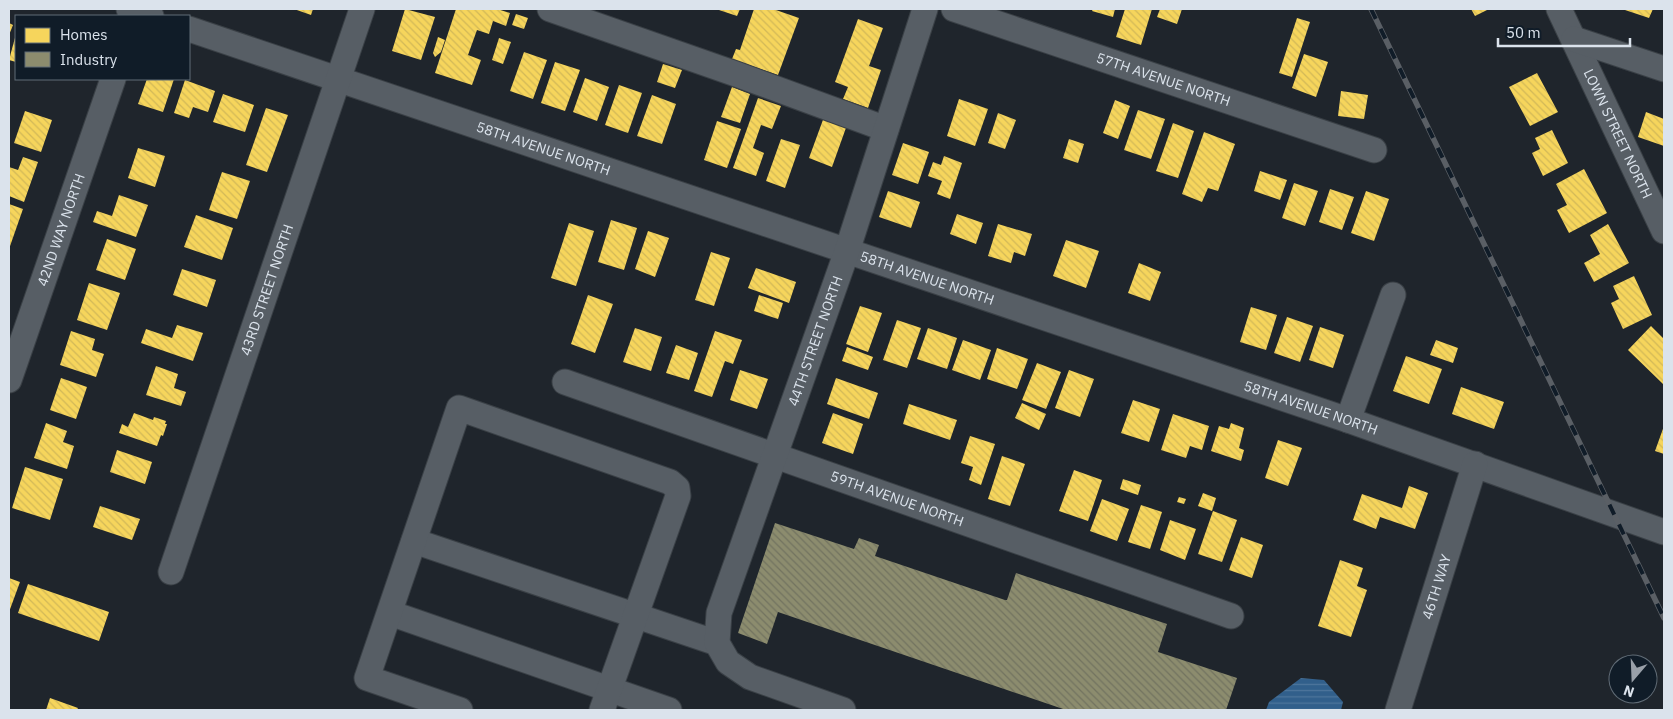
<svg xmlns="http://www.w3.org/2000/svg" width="1673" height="719" viewBox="0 0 1673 719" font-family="'IBM Plex Sans',sans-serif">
  <defs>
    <pattern id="water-rules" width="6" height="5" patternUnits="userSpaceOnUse" patternTransform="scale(1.25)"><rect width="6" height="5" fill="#315f8b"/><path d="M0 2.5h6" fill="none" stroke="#4e769c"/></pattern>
    <pattern id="homes-back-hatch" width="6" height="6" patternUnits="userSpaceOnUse" patternTransform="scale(1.25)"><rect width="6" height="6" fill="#f6d55c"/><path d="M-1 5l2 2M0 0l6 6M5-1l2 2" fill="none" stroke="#d2b858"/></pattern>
    <pattern id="industry-back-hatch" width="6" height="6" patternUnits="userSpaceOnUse" patternTransform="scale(1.25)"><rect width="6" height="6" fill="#8c8c6e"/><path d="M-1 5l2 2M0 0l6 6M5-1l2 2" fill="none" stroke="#727360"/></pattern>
  </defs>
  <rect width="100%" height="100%" fill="#1f252c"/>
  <path fill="url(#water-rules)" d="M1301,678L1324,680L1343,702L1341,710H1266L1269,702Z"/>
  <path fill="url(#homes-back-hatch)" d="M294,9H313L311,15Z
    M405,9L435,17L421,60L392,51Z
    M456,9H497L510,13L506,26L493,21L489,34L477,30L468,55L481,60L472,85L435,73Z
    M716,9H740L737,16Z
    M754,9H773L799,18L778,75L732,59L736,49L740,50Z
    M1093,9H1115L1113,17L1092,11Z
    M1125,9H1152L1141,45L1116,37Z
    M1160,9H1182L1177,24L1157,17Z
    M1471,9H1489L1475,16Z
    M1622,9H1653L1649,18Z
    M516,14L528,18L524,29L512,25Z
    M1297,18L1310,22L1292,77L1279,73Z
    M858,19L883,28L869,66L881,70L868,108L843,99L848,87L835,82Z
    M9,23L13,25L9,35Z
    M16,34V62L9,60Z
    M438,37L445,40L441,52L435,57L433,53Z
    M499,38L511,42L503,64L492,60Z
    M524,52L547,60L533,99L510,91Z
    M1304,54L1328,62L1316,97L1292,88Z
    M555,62L580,70L565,111L541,103Z
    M663,64L682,70L675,88L657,82Z
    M1537,73L1558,112L1530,126L1509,87Z
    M585,78L609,87L597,121L573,112Z
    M147,79H174L163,112L138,104Z
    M185,80L215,91L208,112L193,107L189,118L174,113Z
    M619,85L642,93L628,133L605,125Z
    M732,87L750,94L740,123L721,117Z
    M1341,91L1368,95L1364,119L1338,116Z
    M223,94L254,105L245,132L213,122Z
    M652,95L676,104L662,144L637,136Z
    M758,98L781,106L772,129L761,125L753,148L764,153L756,176L733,168Z
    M959,99L988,109L975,146L947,136Z
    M1115,100L1130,106L1118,139L1103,133Z
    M266,108L288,115L267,172L246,165Z
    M1138,110L1165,119L1151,159L1124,150Z
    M25,111L52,120L41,152L14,143Z
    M1646,112L1664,119V146L1638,137Z
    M998,113L1016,120L1005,149L988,143Z
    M824,117L847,125L832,167L809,158Z
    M717,121L741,129L727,168L704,160Z
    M1173,123L1194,131L1178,178L1156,171Z
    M1552,130L1568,163L1543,176L1532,153L1540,149L1535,138Z
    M1204,132L1235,144L1218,191L1208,188L1202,202L1182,194Z
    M781,139L800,145L785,188L766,181Z
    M1069,139L1084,144L1078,163L1063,158Z
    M903,143L929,152L918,184L892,175Z
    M138,148L165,156L155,187L128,178Z
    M944,156L962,163L950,199L937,194L942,181L928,176L933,162L941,165Z
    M23,157L38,162L24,202L9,196V167L18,170Z
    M1584,169L1607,213L1569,233L1557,210L1567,205L1556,184Z
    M1260,171L1287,180L1280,200L1254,191Z
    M222,172L250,181L237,219L209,210Z
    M1294,183L1318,191L1305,226L1282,218Z
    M1330,189L1354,197L1342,230L1319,222Z
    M888,191L920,202L911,228L879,217Z
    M1366,191L1389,199L1374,241L1351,233Z
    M119,195L148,205L136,237L93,222L97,211L112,216Z
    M9,204L23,209L9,249Z
    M957,214L983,223L976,244L950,234Z
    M196,215L233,228L222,260L184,247Z
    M611,220L637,228L624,270L598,262Z
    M569,223L594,231L576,286L551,278Z
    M998,224L1032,234L1025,256L1014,252L1011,263L988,256Z
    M1608,224L1629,263L1594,282L1584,263L1600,254L1590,235Z
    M648,231L669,238L655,277L635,269Z
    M107,239L136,249L125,280L96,270Z
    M1066,240L1099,251L1086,288L1053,276Z
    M711,252L730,258L714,306L695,300Z
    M1139,263L1161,272L1150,301L1128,293Z
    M756,268L796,282L789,303L748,288Z
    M182,269L216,280L207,307L173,295Z
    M1634,276L1652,315L1623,329L1611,303L1619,299L1613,286Z
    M89,283L120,293L107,330L77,320Z
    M588,295L613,304L595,353L571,344Z
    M759,295L783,303L778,319L754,311Z
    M860,306L882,313L868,352L846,344Z
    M1251,307L1277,315L1266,350L1240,342Z
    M1287,317L1313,326L1300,362L1274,353Z
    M897,320L921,328L907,368L883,360Z
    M177,325L203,333L193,361L141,343L146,329L172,338Z
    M1651,326L1664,339V383L1663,384L1628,350Z
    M1320,327L1344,335L1333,368L1309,360Z
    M635,328L662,337L651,371L623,362Z
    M928,328L957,338L947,369L917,359Z
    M71,331L95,339L92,350L104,354L96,377L60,365Z
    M715,331L742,340L733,364L725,361L712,397L694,391Z
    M963,340L991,350L980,380L952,370Z
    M1436,340L1458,348L1453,363L1430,355Z
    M676,345L698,353L689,380L666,373Z
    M847,347L873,357L868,370L842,361Z
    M997,348L1028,359L1017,389L987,379Z
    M1406,356L1442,369L1429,404L1393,391Z
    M1037,363L1061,372L1046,409L1022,400Z
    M156,366L178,374L174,388L186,392L181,406L146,395Z
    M740,370L768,379L757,409L730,400Z
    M1069,370L1094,379L1080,417L1055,408Z
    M61,378L87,387L76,419L50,410Z
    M836,378L878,393L869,419L827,404Z
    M1461,387L1504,402L1494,429L1452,414Z
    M1133,400L1160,409L1149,442L1121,433Z
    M1022,403L1046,414L1039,430L1015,418Z
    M909,404L957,420L950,440L903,424Z
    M134,413L153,420L154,417L166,421L165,424H167L163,436L161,435L157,446L119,433L122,424L128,427Z
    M833,413L863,424L853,454L822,443Z
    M1173,414L1209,426L1202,450L1190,446L1186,458L1161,450Z
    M46,423L67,431L63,442L74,446L67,469L34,458Z
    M1231,423L1244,428L1239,448L1244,450L1241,461L1211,451L1219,426L1229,429Z
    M1664,426V454L1655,451Z
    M970,436L995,444L981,485L969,480L973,467L961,463Z
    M1278,440L1302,448L1288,486L1265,478Z
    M117,450L152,462L145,484L110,472Z
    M1002,456L1025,464L1010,506L988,499Z
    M25,467L63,479L50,520L12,508Z
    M1074,470L1102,480L1088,521L1059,511Z
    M1123,479L1141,485L1138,495L1120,489Z
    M1409,486L1428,493L1415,529L1380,517L1376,529L1353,520L1362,494L1402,508Z
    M1203,493L1216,498L1212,511L1198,506Z
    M1179,497L1186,499L1184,504L1177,502Z
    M1102,499L1129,509L1117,541L1090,531Z
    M1141,505L1162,512L1150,549L1128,542Z
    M100,506L140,519L132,540L93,527Z
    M1213,511L1237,520L1222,562L1198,554Z
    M1170,520L1196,529L1185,560L1160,550Z
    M1241,537L1263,545L1252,578L1229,570Z
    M1340,560L1363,568L1357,586L1367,590L1351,637L1318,626Z
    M9,578L20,582L9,612Z
    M28,584L109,612L99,641L18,613Z
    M50,698L78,708L77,710H46Z"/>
  <path fill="url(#industry-back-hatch)" d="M775,523L854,549L859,538L879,545L875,556L1005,600H1007L1016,573L1167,624L1158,652L1237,678L1226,710H1066L778,612L767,644L738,633Z"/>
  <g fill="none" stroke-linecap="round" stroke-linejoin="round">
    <defs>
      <g id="minor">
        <path d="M129,9L151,16"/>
        <path d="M550,9L736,74L886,129"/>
        <path id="s1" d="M954,9L1374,150"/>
        <path id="s2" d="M1559,9L1664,231"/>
        <path id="s3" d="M189,29L1348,420L1664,532"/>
        <path d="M1574,39L1664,69"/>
        <path id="s4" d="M9,380L113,79"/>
        <path id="s5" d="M565,382L1231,616"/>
        <path d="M1348,420L1393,295"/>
        <path d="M414,541L717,643"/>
        <path id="s6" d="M171,572L362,9"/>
        <path d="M390,613L669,710"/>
        <path d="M460,710L367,678L459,408L670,482L677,488L678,496L602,710"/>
        <path id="s7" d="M843,710L750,677L728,662L717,643L719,613L847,251L925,9"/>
        <path id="s8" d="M1398,710L1475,464"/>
      </g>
    </defs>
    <use href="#minor" stroke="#3a4046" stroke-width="27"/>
    <use href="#minor" stroke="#575e65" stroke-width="25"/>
    <defs>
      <path id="rail" d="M1371,9L1664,618"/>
    </defs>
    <use href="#rail" stroke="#5a5f65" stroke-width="5.5"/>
    <use href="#rail" stroke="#101c28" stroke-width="4" stroke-dasharray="11" stroke-linecap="butt"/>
  </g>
  <g text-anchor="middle" stroke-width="5" stroke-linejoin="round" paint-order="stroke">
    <g font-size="14" fill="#dbe3ec" stroke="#101c28">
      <text dy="5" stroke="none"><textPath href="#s1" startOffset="221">57TH AVENUE NORTH</textPath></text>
      <text dy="5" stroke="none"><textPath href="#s2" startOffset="138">LOWN STREET NORTH</textPath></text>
      <text dy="5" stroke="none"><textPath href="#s3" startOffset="374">58TH AVENUE NORTH</textPath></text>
      <text dy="5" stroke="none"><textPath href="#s4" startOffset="159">42ND WAY NORTH</textPath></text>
      <text dy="5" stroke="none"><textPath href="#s3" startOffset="779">58TH AVENUE NORTH</textPath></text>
      <text dy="5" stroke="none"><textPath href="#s6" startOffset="298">43RD STREET NORTH</textPath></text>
      <text dy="5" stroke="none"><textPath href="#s7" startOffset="466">44TH STREET NORTH</textPath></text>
      <text dy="5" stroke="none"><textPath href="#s3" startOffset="1184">58TH AVENUE NORTH</textPath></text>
      <text dy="5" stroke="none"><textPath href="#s5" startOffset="352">59TH AVENUE NORTH</textPath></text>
      <text dy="5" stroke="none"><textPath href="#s8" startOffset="129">46TH WAY</textPath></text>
    </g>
  </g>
  <rect width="1673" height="719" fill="none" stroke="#dbe3ec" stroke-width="20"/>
  <rect x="15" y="15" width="175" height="65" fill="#101c28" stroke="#616c76"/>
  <rect x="25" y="28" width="25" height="15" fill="#f6d55c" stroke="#616c76"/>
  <text x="60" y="40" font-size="15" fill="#dbe3ec">Homes</text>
  <rect x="25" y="52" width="25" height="15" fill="#8c8c6e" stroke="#616c76"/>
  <text x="60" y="65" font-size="15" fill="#dbe3ec">Industry</text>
  <g transform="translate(1633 679) rotate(199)"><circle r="24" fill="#101c28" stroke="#616c76"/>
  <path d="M0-4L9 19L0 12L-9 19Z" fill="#99a0a9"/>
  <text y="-8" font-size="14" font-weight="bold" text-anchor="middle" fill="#dbe3ec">N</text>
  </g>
  <path d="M1498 38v8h132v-8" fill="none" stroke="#dbe3ec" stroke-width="2.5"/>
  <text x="1506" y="38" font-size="15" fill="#dbe3ec" stroke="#101c28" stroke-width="4" paint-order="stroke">50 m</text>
</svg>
